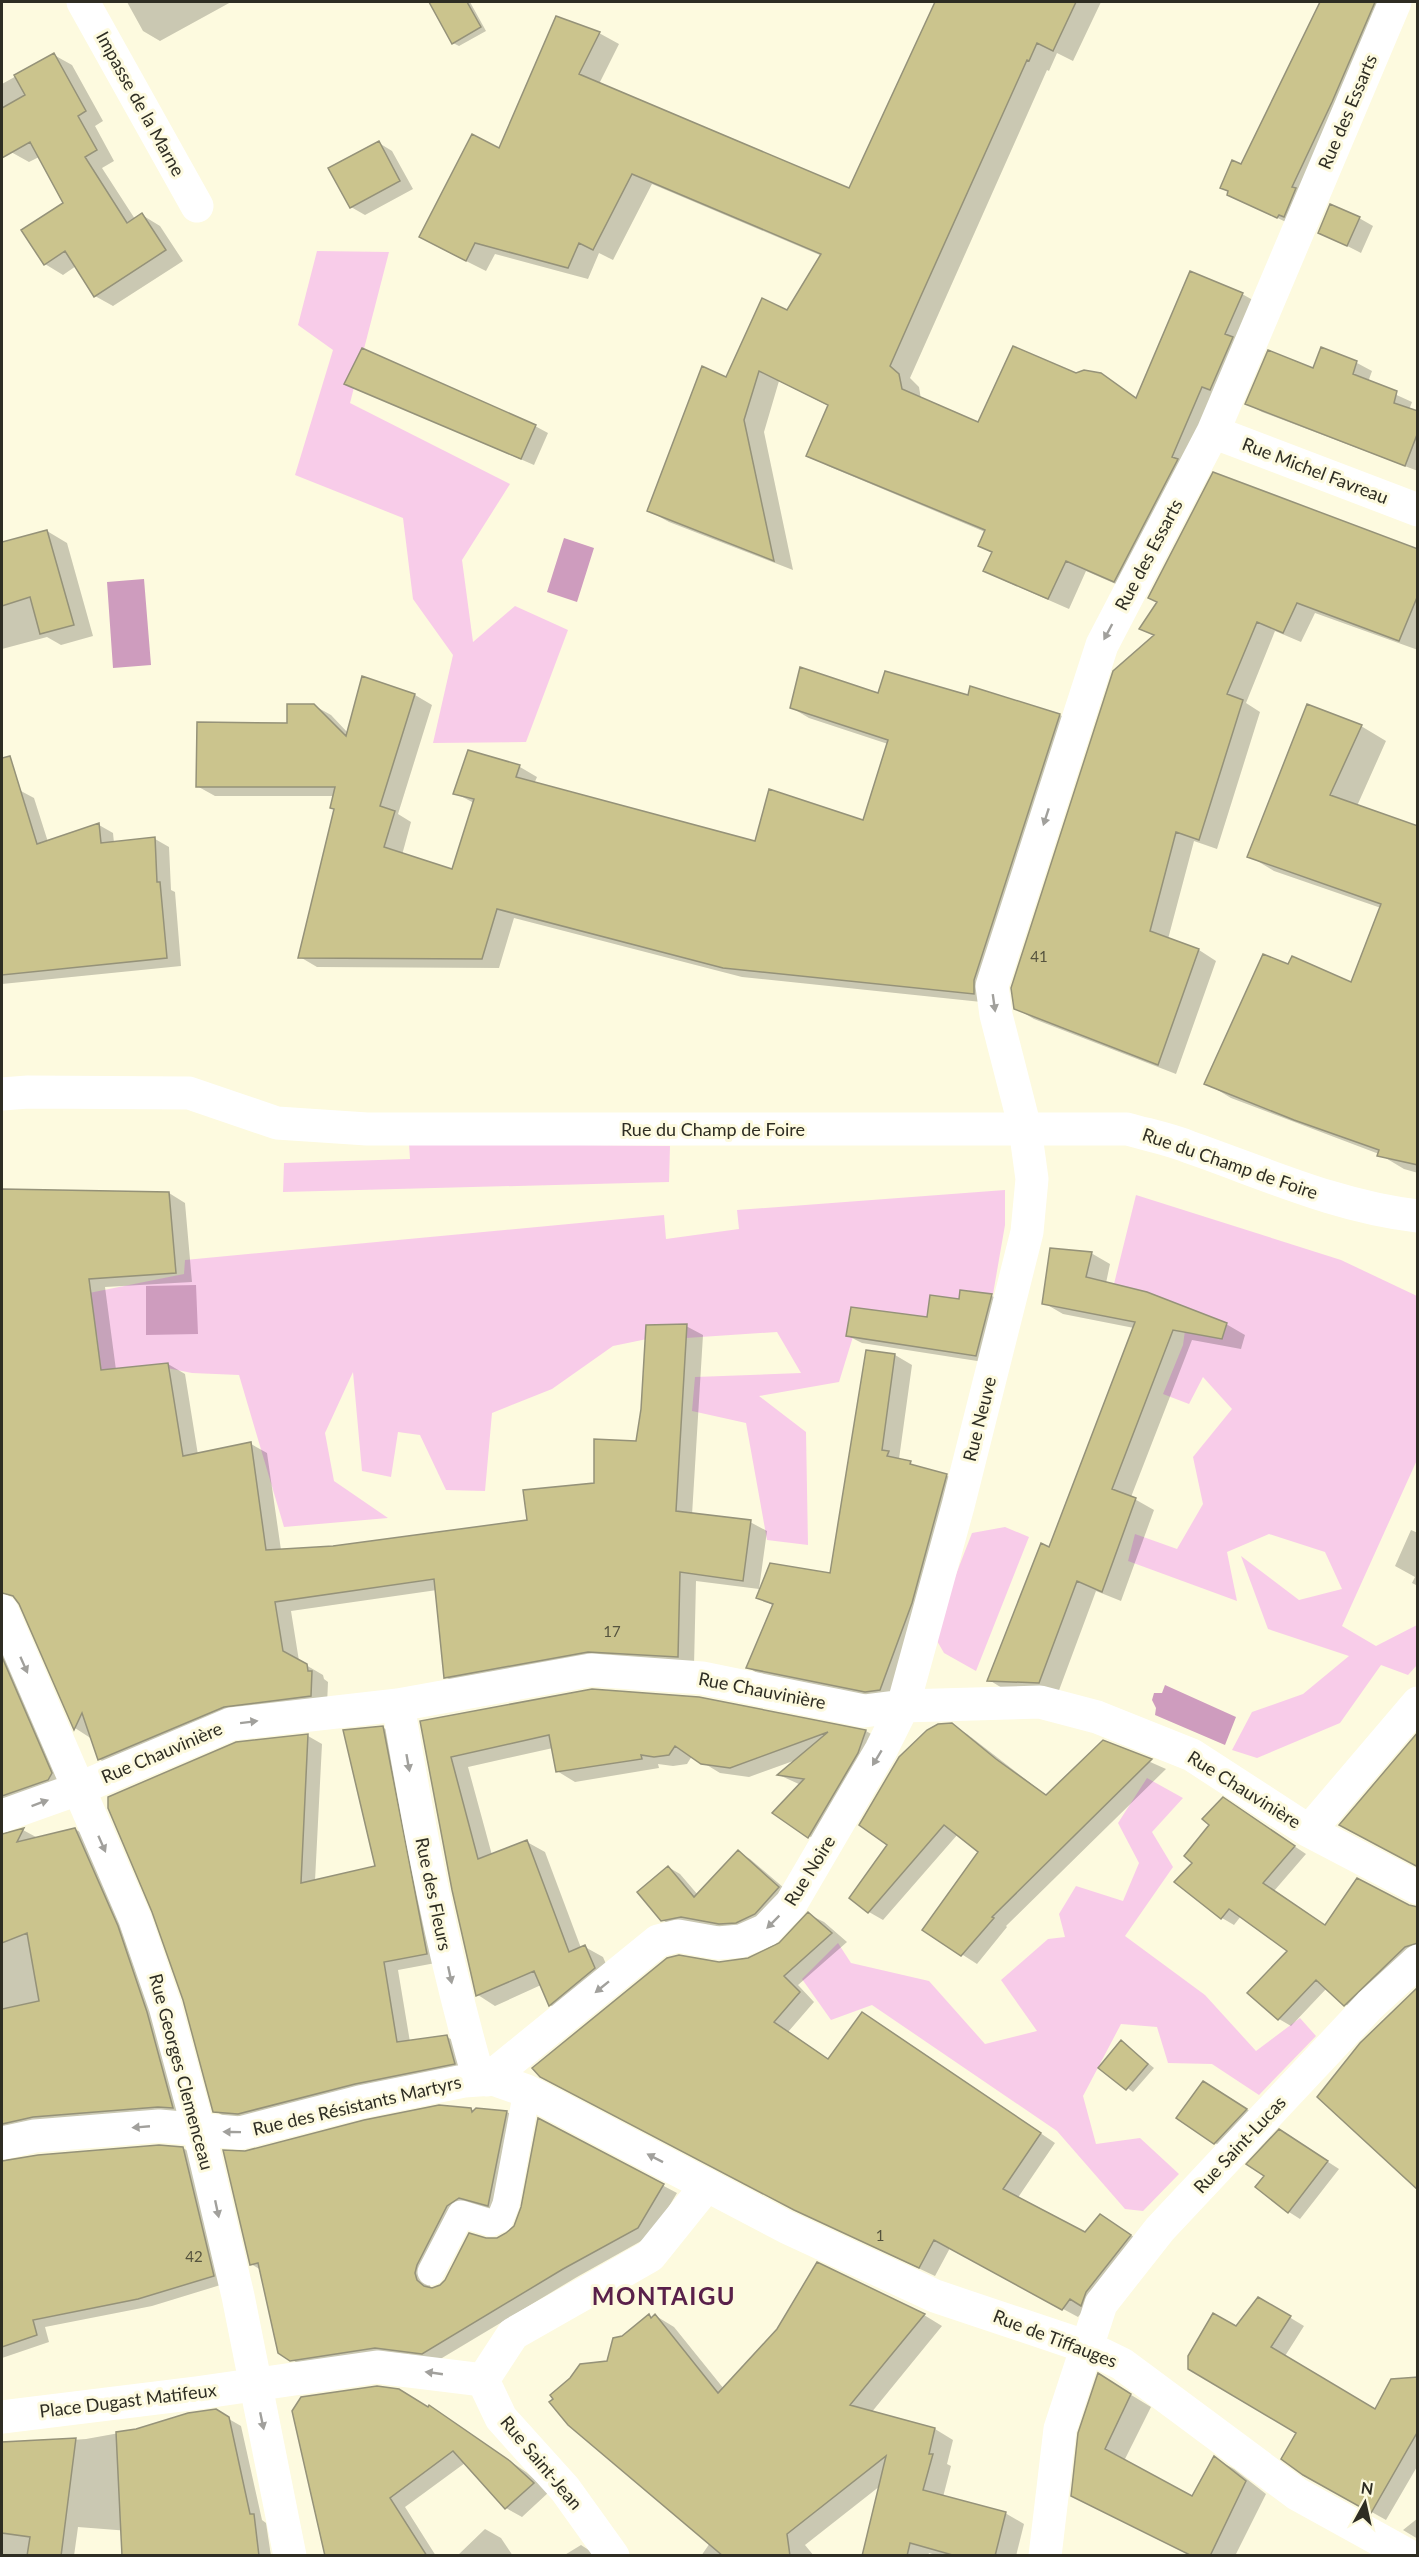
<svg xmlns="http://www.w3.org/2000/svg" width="1419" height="2557" viewBox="0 0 1419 2557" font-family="Lato,sans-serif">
  <rect width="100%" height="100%" fill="#fdfadf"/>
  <path fill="#f8cce9" d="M317,251L389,252L350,403L510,484L462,560L473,642L515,606L568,630L526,742L433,743L453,655L413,599L403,518L295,475L333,350L298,325Z
    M409,1143L670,1146L669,1182L283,1192L284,1163L410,1159Z
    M1005,1190V1225L993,1294L961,1290L959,1299L930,1295L927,1317L856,1327L839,1382L759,1396L806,1432L808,1545L767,1540L746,1423L692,1411L695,1377L801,1373L777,1332L686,1338V1331L613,1346L552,1389L492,1413L485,1491L446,1490L420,1435L398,1432L391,1477L362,1471L353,1372L325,1433L334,1481L388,1518L284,1527L239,1375L192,1373L152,1365L101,1370L97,1334L69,1297L184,1274L185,1260L664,1215L666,1239L739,1229L737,1210Z
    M1136,1195L1341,1260L1417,1296V1460L1342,1626L1376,1646L1417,1625V1665L1408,1675L1381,1665L1340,1723L1257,1758L1232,1750L1252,1712L1303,1694L1349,1656L1268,1629L1241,1556L1299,1600L1342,1589L1325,1552L1269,1534L1227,1552L1237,1601L1128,1561L1135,1534L1177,1549L1203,1504L1193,1457L1232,1409L1203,1377L1189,1404L1163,1394L1183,1345L1187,1316C1165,1294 1144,1291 1114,1284Z
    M1005,1527L1029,1537L976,1671L944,1653L933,1634L972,1533Z
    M1147,1778L1183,1798L1152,1832L1173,1867L1125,1936L1205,1995L1256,2051L1300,2018L1316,2036L1259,2095L1212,2064L1168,2063L1157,2027L1121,2024L1083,2096L1096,2144L1140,2138L1179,2174L1143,2211L1125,2209L1057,2131L872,2005L831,2020L802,1979L838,1943L851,1963L929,1981L985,2044L1037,2031L1001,1980L1048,1939L1065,1937L1059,1914L1076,1886L1123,1901L1139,1863L1118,1823Z"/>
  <path fill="#ce9cbe" d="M564,538L594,548L577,602L547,592Z
    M144,579L151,665L113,668L107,582Z
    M196,1285L198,1334L146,1335V1286Z
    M1165,1685L1236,1717L1225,1745L1155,1715L1156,1708L1152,1700L1154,1693H1162Z"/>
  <path fill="#0003" d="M127,2H231L160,41L143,31Z
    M449,2H470L486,31L459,46L453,43L435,9Z
    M936,2H1101L1073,61L1057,53L1049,71L1047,70L910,378L919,387L921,399L978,424L1076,375H1101L1137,398L1242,294L1262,305L1134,592L1086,571L1069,609L1005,581L985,570L993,553L980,545L985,532L828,466L808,455L829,406L779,381L764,432L793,570L669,522L649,511L727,379L788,312L822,256L652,184L613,260L599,253L588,279L495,254L486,271L440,248L500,150L599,33L619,44L599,84L850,190Z
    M1321,2H1399L1298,228L1229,194Z
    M54,55L72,65L103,121L95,126L114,161L102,168L135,219L142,215L160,226L183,261L113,306L95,296L76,266L63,275L45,264L65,203L39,157L29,162L11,152L2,134V84Z
    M379,143L392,151L413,189L365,215L351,207L330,169Z
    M1359,218L1373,226L1361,253L1320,232Z
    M1321,349L1357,363L1372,371L1368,382L1412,402L1409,410L1418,412V471L1262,412L1247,404L1314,369Z
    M346,384L535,426L548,433L534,465Z
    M47,531L67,543L93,636L61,645L47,637L2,649V544Z
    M1418,551V650L1315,613L1301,642L1275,631L1246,703L1260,712L1217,849L1194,841L1168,939L1199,950L1216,961L1176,1074L1034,1019L1015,1008L1155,636L1142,628Z
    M363,678L415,695L432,705L398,814L411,822L402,855L452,871L474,803L455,793L469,752L520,767L537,777L534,784L756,843L864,822L888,744L809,718L792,708L879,695L969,697L1060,715L1077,725L991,1003L742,977L514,918L499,968L317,967L300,957L336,809L334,796H215L197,786L313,705L331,715L348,733Z
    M1361,726L1386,741L1357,806L1418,828V1173L1404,1169L1379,1154L1231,1098L1206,1083L1289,966L1352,984L1381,908L1274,871L1249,856Z
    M2,770L13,777L19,790L34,798L48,842L99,825L113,833L114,843L155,839L169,847L171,890L175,892L181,966L2,984Z
    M2,1190L169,1193L185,1203L192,1282L105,1287L116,1370L168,1364L185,1374L198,1455L251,1444L267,1453L281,1550L334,1548L529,1522L596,1484L637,1442L686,1326L703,1335L692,1515L750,1522L767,1531L759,1589L696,1581L694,1666L462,1686L445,1677L437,1590L291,1611L299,1661L323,1675L324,1679L328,1682L327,1705L116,1769L99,1759L92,1739L75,1728L17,1598L2,1558Z
    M1091,1253L1110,1264L1106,1283L1226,1324L1245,1335L1241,1349L1192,1340L1131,1497L1154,1510L1121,1601L1096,1591L1058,1693L1007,1691L989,1680L1050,1549L1134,1328L1063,1314L1044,1303Z
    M992,1296L1005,1303L990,1363L862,1343L848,1336L928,1319L960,1301Z
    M867,1351L895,1355L912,1365L899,1459L921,1469L946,1475L963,1485L898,1699L883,1701L764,1677L747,1667L774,1606L758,1597L832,1575Z
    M1411,1530L1418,1533V1586L1412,1583L1415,1577L1395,1566Z
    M2,1633L64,1781L2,1811Z
    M422,1722L866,1731L883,1741L826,1846L809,1836L801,1785L779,1775L796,1760L749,1777L720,1773L692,1756L687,1764L673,1766L658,1764L659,1768L575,1782L557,1771L553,1748L468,1767L492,1855L527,1842L545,1852L581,1948L585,1947L603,1957L612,1978L567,2015L550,2005L541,1985L495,2006L478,1995L453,1889Z
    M952,1725L967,1734L1047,1796L1103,1741L1166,1769L1006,1926L1007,1927L977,1964L924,1930L980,1851L958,1834L883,1920L869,1912L889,1844Z
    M382,1727L397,1736L441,1962L398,1970L410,2042L447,2037L462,2045L469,2071L229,2119L215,2111L308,1736L322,1744L315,1881L377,1867Z
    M1235,1806L1306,1854L1274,1891L1326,1927L1409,1906L1418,1908V1954L1357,2012L1345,2004L1327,1988L1291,2026L1279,2019L1289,1951L1241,1916L1234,1925L1222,1918L1194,1863Z
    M75,1829L88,1837L130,1935L186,2115L2,2138V1835L23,1830L36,1837L35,1839Z
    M738,1852L750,1859L791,1894L749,1929L675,1927L662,1920L668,1867L680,1874L698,1895Z
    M808,1914L824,1922L847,1942L798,1985L814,2002L788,2032L830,2060L878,2023L1055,2143L1017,2199L1085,2234L1116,2225L1146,2245L1086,2307L1078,2317L950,2248L935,2276L812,2218L557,2085L719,1963L749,1960L780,1945Z
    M1122,2042L1154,2068L1133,2092L1100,2068Z
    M1217,2090L1259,2117L1228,2150L1215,2143Z
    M471,2109L475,2112L477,2110L507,2112L520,2120L502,2212L473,2205L429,2282L431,2289L441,2286L515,2226L523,2207L539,2120L677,2193L652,2235L577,2277L437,2361L305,2368L291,2359L261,2270L251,2264L245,2153Z
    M1291,2138L1339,2169L1300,2219L1289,2212Z
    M183,2148L196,2156L227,2283L152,2306L45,2327L49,2342L2,2358V2163Z
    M1259,2299L1304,2326L1285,2356L1375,2411L1418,2379V2465L1386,2520L1304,2474L1298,2433L1237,2327Z
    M924,2315L942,2326L871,2413L935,2429L953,2440L947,2464L951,2466L943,2497L1005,2513L1024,2524L1016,2556H939L929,2553L928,2556H863L880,2486L805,2545L814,2556H701L710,2543L608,2362L622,2337L649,2316L653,2319L656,2316L674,2327L724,2389Z
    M1118,2387L1151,2407L1124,2461L1192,2498L1214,2458L1234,2469L1266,2494L1235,2556H1196L1091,2504Z
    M430,2407L526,2472L549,2492L522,2517L506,2508L465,2463L405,2507L436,2556H326Z
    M215,2411L241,2426L262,2520L266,2523L271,2556H136L142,2532L78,2527L74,2556H2V2445L86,2439L136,2430Z
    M1418,2518V2539L1403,2530Z
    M485,2529L501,2538L513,2556H457Z
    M581,2545L598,2556H563Z"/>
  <path fill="#cbc48d" stroke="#959279" stroke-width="1.5" d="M429,2H467L481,27L452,44Z
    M935,2H1076L1053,51L1037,43L1029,61L1027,60L920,298L890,366L899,374L902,389L978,422L1013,346L1076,373L1084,370L1101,373L1136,398L1190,271L1243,293L1225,334L1233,337L1210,390L1202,387L1172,457L1178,459L1114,582L1066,561L1048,599L983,571L992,552L978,546L985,530L806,456L828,405L759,371L744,420L774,561L647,511L702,366L726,377L762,298L787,310L821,254L632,174L593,250L579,243L568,268L475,243L466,261L419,237L472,134L499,148L556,16L600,32L579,74L849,188Z
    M1320,2H1375L1332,102L1292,187L1296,188L1284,217L1279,215L1277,218L1227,195L1228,191L1220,188L1232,160L1241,164Z
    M54,53L86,111L78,116L97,150L85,157L127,223L142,213L166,250L94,297L65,251L44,265L21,230L63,203L30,142L2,158V108L25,95L14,75Z
    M379,141L400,181L350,208L328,168Z
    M1330,204L1360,217L1347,246L1318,233Z
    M1321,347L1357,361L1353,374L1397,391L1394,403L1418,411V432L1405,466L1245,404L1268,350L1313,368Z
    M362,348L536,425L521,459L344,384Z
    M1213,472L1418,549V595L1399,641L1297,603L1283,633L1257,622L1227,694L1243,700L1199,840L1176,832L1150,931L1199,949L1158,1065L1014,1009L1011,988L1113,671L1154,635L1139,629L1157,602L1148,598Z
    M47,530L74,625L40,634L30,597L2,606V542Z
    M800,667L878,693L885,671L968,695L970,686L1060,714L974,980V994L723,968L497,909L482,959L298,958L334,809L330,808L335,787H196L197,722L287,723V704H314L346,736L362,676L415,694L380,806L395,811L384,847L452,869L474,799L453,794L468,750L520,765L516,777L755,841L769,789L863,820L888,740L790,708Z
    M1307,704L1362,725L1330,795L1418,826V1165L1377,1156L1379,1150L1294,1120L1204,1084L1263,954L1288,964L1292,956L1351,982L1381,904L1247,857Z
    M10,756L37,844L99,823L101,843L155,837L157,882H160L167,958L2,975V758Z
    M2,1189L169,1192L176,1273L89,1279L101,1370L168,1363L183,1456L251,1442L266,1550L333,1546L527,1520L523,1490L594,1483V1439L636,1441L641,1409L646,1325L687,1324L676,1511L751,1520L743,1581L680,1572L678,1657L588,1652L444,1678L434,1579L275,1602L283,1651L307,1664L308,1671H312L311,1696L224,1707L98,1760L82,1713L74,1730L19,1604L13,1596L2,1593Z
    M1050,1248L1092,1252L1086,1277L1147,1292L1227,1323L1222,1339L1173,1330L1112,1489L1136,1498L1102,1592L1077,1581L1039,1683L987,1681L1041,1543L1049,1547L1135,1322L1042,1304Z
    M960,1290L992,1294L976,1356L846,1336L851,1307L927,1317L930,1295L959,1299Z
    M866,1350L895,1354L882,1450L889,1451L887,1456L911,1461L910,1464L947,1474L912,1603L880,1690L865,1692L746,1668L773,1604L756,1598L770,1563L830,1573Z
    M2,1657L52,1773L48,1780L2,1796Z
    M592,1689L699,1697L866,1730L858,1753L808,1838L772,1813L804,1779L777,1775L828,1732L730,1768L701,1764L675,1746L669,1755L654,1757L641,1755L642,1759L556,1772L549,1735L451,1757L478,1859L527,1840L569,1952L585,1945L595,1968L549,2006L534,1971L476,1996L452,1890L420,1721Z
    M952,1723L996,1759L1046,1795L1103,1740L1152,1759L992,1917L994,1918L961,1956L922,1930L978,1852L944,1825L868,1913L849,1898L887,1845L859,1825L899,1757L927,1730L938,1724Z
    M383,1726L427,1954L384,1962L397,2042L447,2035L455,2064L355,2084L238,2114L213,2112L183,2000L152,1912L108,1808V1797L236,1742L308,1734L301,1883L375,1866L343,1730Z
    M1418,1732V1867L1339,1825Z
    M1223,1797L1295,1846L1263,1883L1325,1925L1357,1878L1409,1905L1418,1907V1943L1405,1947L1344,2006L1316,1980L1278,2020L1247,1993L1287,1951L1229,1909L1221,1919L1174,1882L1192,1863L1184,1856L1209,1825L1202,1819Z
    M24,1828L17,1842L75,1828L118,1926L147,2012L173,2108L158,2107L33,2117L2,2124V2009L39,2001L27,1933L2,1943V1834Z
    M738,1850L779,1887L755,1914L736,1923L719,1924L681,1917L661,1921L637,1892L668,1866L694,1897Z
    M808,1912L832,1933L784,1976L800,1992L774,2022L828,2059L862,2012L1041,2133L1003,2189L1085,2232L1100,2214L1131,2235L1086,2292L1081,2306L1070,2299L1062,2310L934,2240L919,2268L794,2210L540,2077L532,2068L667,1958L679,1955L719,1962L748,1958L779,1943Z
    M1418,1987V2190L1317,2097L1360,2043Z
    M1121,2040L1148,2064L1126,2090L1098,2068Z
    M1203,2081L1247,2109L1214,2144L1176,2118Z
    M439,2105L471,2108L472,2112L476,2108L507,2111L488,2206L459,2198L447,2206L417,2265L415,2273L417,2280L424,2286L432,2288L440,2285L445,2280L469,2233L486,2238H497L506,2233L514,2226L521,2207L538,2118L664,2184L638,2228L563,2269L422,2354L375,2348L290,2361L278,2353L258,2263L250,2265L223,2150L245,2151L364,2120Z
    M1279,2129L1328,2161L1288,2213L1255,2187L1264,2176L1246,2164Z
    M159,2145L183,2147L214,2276L138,2299L33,2320L37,2335L2,2347V2161L38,2155Z
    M817,2262L925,2314L850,2405L935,2428L929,2454H933L923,2490L1006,2512L995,2556H956L910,2543L907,2556H862L886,2456L787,2534L790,2556H723L568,2425L549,2402L553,2399L550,2395L570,2378L580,2364L607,2361L613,2338L622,2336L649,2314L651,2318L655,2314L718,2393L777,2329Z
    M1258,2297L1291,2316L1271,2347L1375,2409L1391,2379L1418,2377V2431L1371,2513L1303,2475L1281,2459L1296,2433L1188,2369V2356L1213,2313L1236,2326Z
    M1098,2373L1131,2394L1105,2449L1192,2496L1214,2456L1246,2481L1210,2556H1192L1071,2496L1078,2433Z
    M377,2386L399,2389L428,2407L429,2405L510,2461L534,2483L505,2509L453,2451L390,2498L427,2556H325L292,2411L301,2397Z
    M216,2409L229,2417L250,2514H254L259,2556H122L116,2432L136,2429L188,2413Z
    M76,2438L61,2556H27L30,2537L2,2533V2442Z"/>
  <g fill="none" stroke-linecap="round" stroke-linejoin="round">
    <path stroke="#fff" stroke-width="27" d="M431,2272L461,2214L491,2223L500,2219L506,2204L527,2091"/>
    <path stroke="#fff" stroke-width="33" d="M83,2L197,206
      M1213,432L1418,510
      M2,1611L135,1919L165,2006L199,2131L238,2296L290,2556
      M398,1705C420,1833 443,1955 479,2079
      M2,1816L78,1789L231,1724L398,1705L591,1670L702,1678L864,1711L903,1706L1040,1702L1097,1717L1192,1755L1309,1831L1418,1888
      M1309,1831L1418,1703
      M487,2080L658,1941L678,1936L718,1943L741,1941L766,1930L791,1904L881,1750L903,1706L958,1506L1027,1232L1032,1179L1025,1128L996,1015L992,986L1102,645L1213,432L1395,2
      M2,2143L35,2136L159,2126L240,2133L360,2102L464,2081L493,2079L527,2091L786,2227L935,2296L1087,2347L1122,2364L1297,2494L1409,2556
      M483,2380L513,2334L650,2256L707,2185
      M2,2417L197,2393L377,2367L483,2380L501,2418L565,2489L613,2556
      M1045,2556L1060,2429L1101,2304L1160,2229L1370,2005L1418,1961"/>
    <path stroke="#fff" stroke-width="33" d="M2,1094L28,1092L189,1093L277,1123L367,1129H1127C1148,1135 1169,1139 1189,1147C1264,1173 1337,1207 1418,1216"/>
  </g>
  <defs><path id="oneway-solid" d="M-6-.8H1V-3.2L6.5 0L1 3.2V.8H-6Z" transform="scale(1.5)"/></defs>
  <g fill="#a1a09c">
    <use href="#oneway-solid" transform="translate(1108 632) rotate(118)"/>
    <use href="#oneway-solid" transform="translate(1046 817) rotate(108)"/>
    <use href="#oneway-solid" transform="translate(994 1003) rotate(82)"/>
    <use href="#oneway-solid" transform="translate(24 1665) rotate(66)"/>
    <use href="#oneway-solid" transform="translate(249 1722) rotate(-7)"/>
    <use href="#oneway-solid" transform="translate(877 1758) rotate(121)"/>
    <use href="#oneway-solid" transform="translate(408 1763) rotate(80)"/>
    <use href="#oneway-solid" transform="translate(40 1803) rotate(-20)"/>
    <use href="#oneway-solid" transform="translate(102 1844) rotate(66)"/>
    <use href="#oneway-solid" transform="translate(773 1922) rotate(135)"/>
    <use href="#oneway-solid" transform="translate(450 1975) rotate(78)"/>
    <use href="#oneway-solid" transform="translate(602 1987) rotate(141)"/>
    <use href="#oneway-solid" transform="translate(141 2127) rotate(175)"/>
    <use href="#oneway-solid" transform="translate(232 2132) rotate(-179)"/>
    <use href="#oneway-solid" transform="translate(655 2158) rotate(-153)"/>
    <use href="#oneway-solid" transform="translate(217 2209) rotate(78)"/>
    <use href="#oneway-solid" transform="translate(434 2373) rotate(-172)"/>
    <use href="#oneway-solid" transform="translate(262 2421) rotate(78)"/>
  </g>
  <g text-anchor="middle" stroke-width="6" stroke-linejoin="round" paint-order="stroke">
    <g font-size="15" fill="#55533e">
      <text x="1039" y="962">41</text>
      <text x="612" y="1637">17</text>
      <text x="880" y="2241">1</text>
      <text x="194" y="2262">42</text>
    </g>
    <g font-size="18" fill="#2e2d23" stroke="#fdfadf">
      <text transform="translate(140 104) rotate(61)" y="6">Impasse de la Marne</text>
      <text transform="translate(1348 112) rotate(-67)" y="6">Rue des Essarts</text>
      <text transform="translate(1315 471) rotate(21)" y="6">Rue Michel Favreau</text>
      <text transform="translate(1149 555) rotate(-62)" y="6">Rue des Essarts</text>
      <text x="713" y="1136">Rue du Champ de Foire</text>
      <text transform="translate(1230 1164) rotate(19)" y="6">Rue du Champ de Foire</text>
      <text transform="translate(980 1419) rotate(-76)" y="6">Rue Neuve</text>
      <text transform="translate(762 1691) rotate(11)" y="6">Rue Chauvinière</text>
      <text transform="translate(162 1753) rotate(-23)" y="6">Rue Chauvinière</text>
      <text transform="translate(1244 1790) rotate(32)" y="6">Rue Chauvinière</text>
      <text transform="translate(810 1871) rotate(-58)" y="6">Rue Noire</text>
      <text transform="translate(433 1894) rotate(78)" y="6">Rue des Fleurs</text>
      <text transform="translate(181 2072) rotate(75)" y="6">Rue Georges Clemenceau</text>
      <text transform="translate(357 2106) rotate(-13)" y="6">Rue des Résistants Martyrs</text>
      <text transform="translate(1240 2145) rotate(-47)" y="6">Rue Saint-Lucas</text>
      <text transform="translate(1055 2339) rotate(21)" y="6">Rue de Tiffauges</text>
      <text transform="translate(128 2401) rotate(-7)" y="6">Place Dugast Matifeux</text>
      <text transform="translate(541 2463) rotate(50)" y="6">Rue Saint-Jean</text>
    </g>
    <g font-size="24" font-weight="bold" letter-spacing="1.5" fill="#59204a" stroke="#fdfadf">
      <text x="664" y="2305">MONTAIGU</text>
    </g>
  </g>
  <rect width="1419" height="2557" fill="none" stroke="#2e2d23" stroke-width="6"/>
  <g transform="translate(1365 2503) rotate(8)" stroke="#fdfadf" stroke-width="4.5" paint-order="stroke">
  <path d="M0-4.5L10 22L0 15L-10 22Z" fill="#2e2d23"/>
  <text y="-9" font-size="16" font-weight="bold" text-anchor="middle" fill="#2e2d23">N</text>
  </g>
</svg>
